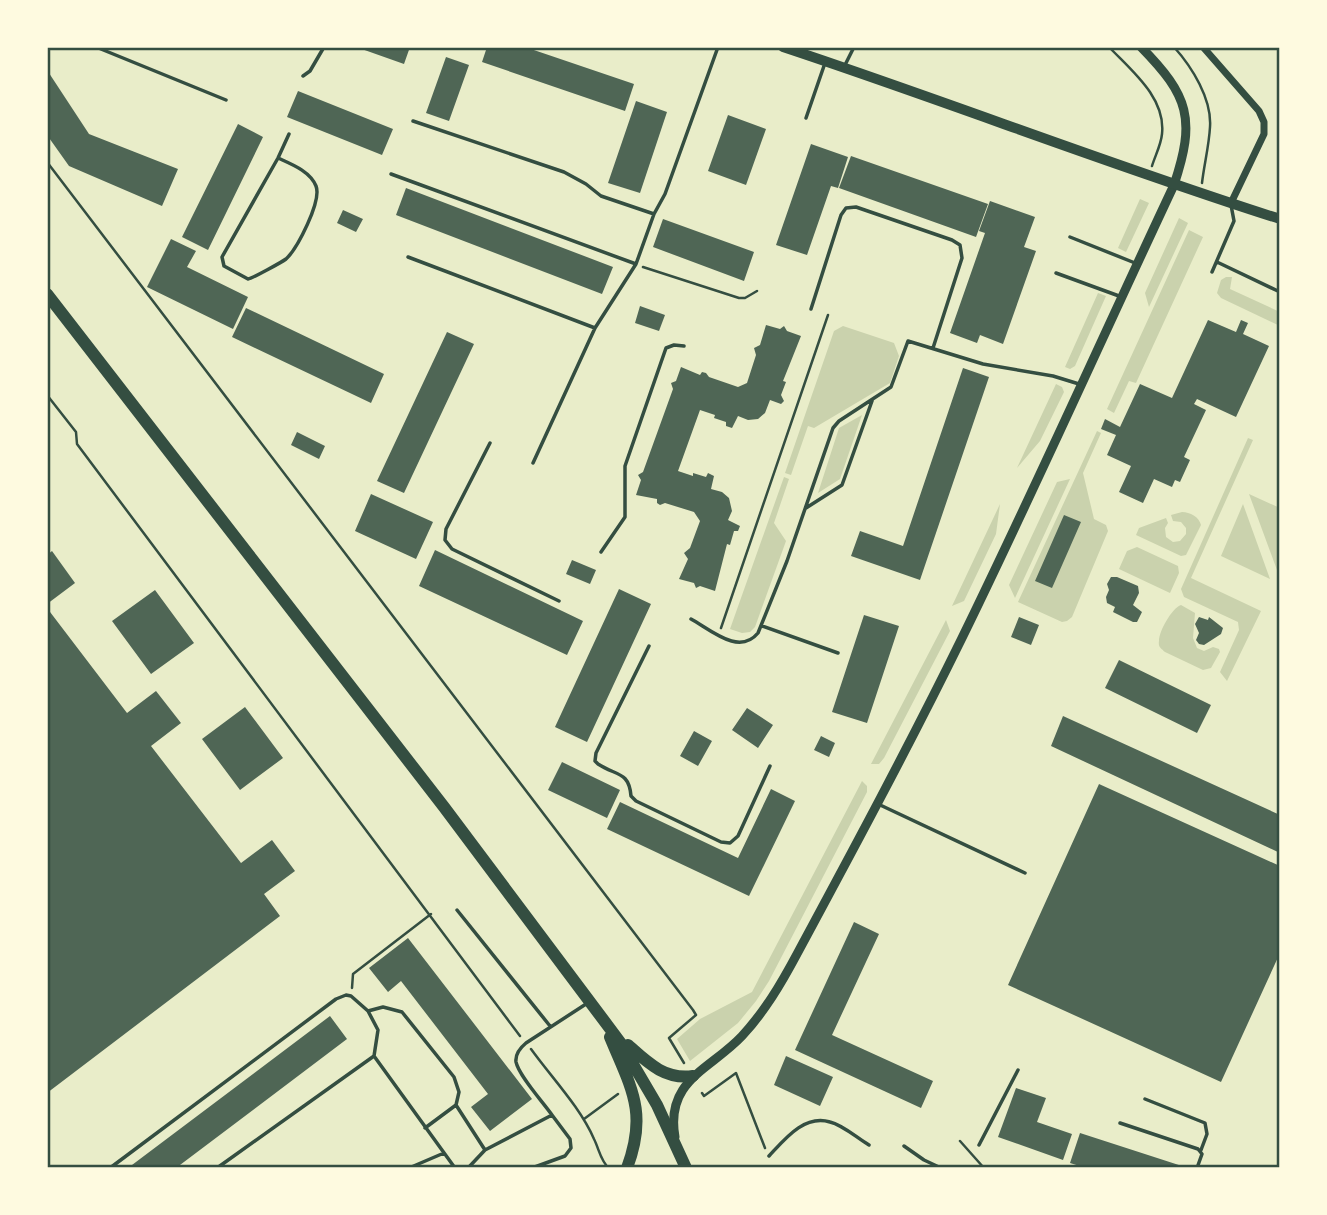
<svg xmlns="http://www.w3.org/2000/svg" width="1327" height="1215" viewBox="0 0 1327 1215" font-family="'Noto Sans',sans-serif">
  <rect width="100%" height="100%" fill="#e9edc9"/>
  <path fill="#cad2ad" d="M1140,199L1149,203L1126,252L1118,248Z
    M1179,218L1188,223L1149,307L1145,293Z
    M1189,230L1203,237L1136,383L1129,381L1114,413L1107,409Z
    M1226,277H1232L1230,289L1280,312V326L1221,298L1217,293L1221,280Z
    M1098,293L1106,296L1075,366L1070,369L1065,367Z
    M843,326L894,343L899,356L890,383L814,428L808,426L791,475L785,473L834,331Z
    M1056,384L1062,387L1064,392L1040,441L1017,468Z
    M862,415L840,479L818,493L839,428Z
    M1097,431L1101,433L1083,473L1094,519L1106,525L1108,531L1072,617L1067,621L1062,622L1018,602Z
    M1248,438L1253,440L1191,578L1261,611L1227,681L1220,672L1239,630L1238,622L1184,597L1181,589Z
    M784,477L789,479L774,523L786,541L755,627L750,632L742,633L730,629Z
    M1070,479L1015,598L1009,585L1057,482Z
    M1249,494L1280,508V564L1277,570Z
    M1000,504L996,534L964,601L952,606Z
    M1243,504L1270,579L1221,556Z
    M1182,512C1190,512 1199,517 1201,525L1186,555L1181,556L1136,535L1139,528L1166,518L1168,523L1165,528L1166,537L1173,542L1180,541L1186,534V528L1181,522L1173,521L1171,515Z
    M1137,547L1178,566L1179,573L1170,593L1119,569L1127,551Z
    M1181,605L1195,613L1193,638L1197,648L1204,651L1213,647L1219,649L1220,652L1211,668L1203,670L1165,652C1161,648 1158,647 1159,641C1159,631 1172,608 1181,605Z
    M946,620L950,631L884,758L879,764H871Z
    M862,781L867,786V792L769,981L756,1001L738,1023L690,1061L677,1039L700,1019L752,992Z"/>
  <path fill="#4f6655" d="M356,47H410L404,64Z
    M487,47H525L634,84L625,111L482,62Z
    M446,57L469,65L449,121L426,113Z
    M47,70L89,134L178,169L162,206L69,166L47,135Z
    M298,91L393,129L382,155L287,117Z
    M636,101L667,112L640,193L608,183Z
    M728,115L766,129L746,185L708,171Z
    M238,124L263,137L208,250L182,237Z
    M811,144L848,157L838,188L831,186L807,255L776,245Z
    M851,156L988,204L976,237L839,188Z
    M406,188L613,267L602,294L396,215Z
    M990,201L1035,217L1024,247L1036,251L1003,344L980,335L977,343L950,333L985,233L979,231Z
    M343,210L363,219L356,232L337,223Z
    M663,219L754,252L744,281L653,247Z
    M171,239L196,251L187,267L248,297L233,329L147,287Z
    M640,306L665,315L659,331L635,323Z
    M246,308L384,374L371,403L232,337Z
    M1208,320L1236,332L1241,320L1248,323L1243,334L1269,346L1236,417L1197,399L1194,404L1206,410L1184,457L1190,460L1180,482L1175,480L1172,487L1154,479L1143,503L1119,492L1131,466L1107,455L1116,435L1101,429L1105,419L1120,427L1140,384L1172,398Z
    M766,325L780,329L784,326L787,331L801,336L783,381L786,382L781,395L784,401L781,404L770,400L765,413L758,419L748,420L738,416L732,428L726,426V422L714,418L715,415L700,410L678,471L693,476V473L706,477L708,473L714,476L711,489L722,492L729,498L732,511L728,520L740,526L738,531H734L730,545L727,544L715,591L700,586L696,588L694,583L679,579L688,559L684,553L690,548L700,521L694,512L665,503L660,505L657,503V499L636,495L641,480L638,475L643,472L673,389L671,383L676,381L681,367L700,375L702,372L706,373L709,377L738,387L747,383L756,355L754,348L760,345Z
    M447,332L474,344L404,493L377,481Z
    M963,368L989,377L920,580L851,556L860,531L903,546Z
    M297,432L325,446L319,459L291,445Z
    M371,494L433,522L416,559L355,531Z
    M1064,515L1081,522L1052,588L1035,581Z
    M435,550L583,621L567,655L419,586Z
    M52,551L75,583L47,604V555Z
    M572,560L596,570L590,584L566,574Z
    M1111,577H1117L1138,586L1139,593L1133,605L1142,612L1137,622H1133L1113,612L1115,607L1107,603L1106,597L1109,590L1107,584Z
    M619,589L651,604L587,742L555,727Z
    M155,590L194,643L151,674L112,621Z
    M47,608L127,713L156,691L181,723L151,746L241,863L272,840L295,871L264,894L280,916L47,1093Z
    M864,615L899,626L867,723L832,712Z
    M1019,617L1039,625L1031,645L1011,637Z
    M1199,617L1208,620L1209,617L1223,628L1221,634L1204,645L1199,644L1196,640L1199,633L1195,624Z
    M1119,660L1211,705L1197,733L1105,688Z
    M245,707L283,758L240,790L202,739Z
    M747,708L773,725L758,748L732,730Z
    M1063,716L1280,815V853L1051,746Z
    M694,731L712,741L698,766L680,756Z
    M821,736L835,743L829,757L814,750Z
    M562,762L620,790L607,818L548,790Z
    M1099,784L1280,866V953L1221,1082L1008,985Z
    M771,789L795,801L749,896L607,829L620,802L738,858Z
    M854,922L879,934L832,1035L933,1081L921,1108L795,1050Z
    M408,938L532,1099L490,1131L471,1107L488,1094L401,981L388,992L369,968Z
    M330,1016L347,1039L176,1168H128Z
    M786,1056L833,1077L820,1106L774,1085Z
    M1016,1088L1046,1098L1037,1122L1072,1134L1063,1160L998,1137Z
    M1080,1133L1185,1167V1168H1086L1070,1163Z"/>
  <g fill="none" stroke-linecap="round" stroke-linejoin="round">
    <path stroke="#344e41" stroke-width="2.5" d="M1109,47C1132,71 1166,98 1162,134C1161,145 1155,156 1152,166
      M1174,47C1192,67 1212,99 1210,127C1209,146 1204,165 1202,183
      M47,162L693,1010L696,1015L669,1038L684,1063
      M643,267L739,298H745L757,291
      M47,395L76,432L77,444L520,1036
      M721,628L828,315
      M352,988L353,974L431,914
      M531,1049C552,1078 580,1107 594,1139C599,1149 601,1162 609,1168
      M702,1093L704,1096L736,1073L765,1148
      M584,1119L618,1094
      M960,1141L984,1168"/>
    <path stroke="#344e41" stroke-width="3.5" d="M96,47L226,100
      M844,67L854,47
      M303,76L310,71L324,47
      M806,118L825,63
      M413,121L564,172L586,184L601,196L654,214
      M278,158C291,164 310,171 316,186C322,201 297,249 286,259C282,262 253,278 248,279L224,266L222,257L278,158L289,134
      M391,174L636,264
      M1070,237L1135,263
      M408,257L595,328
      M1217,262L1280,292
      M1212,272L1234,221L1231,205
      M1056,273L1119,296
      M811,309L841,215L846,208L856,207L952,240L960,245L962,258L933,348
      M490,443L446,529L445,540L452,549L559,601
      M533,463L595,328L636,264L654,214L665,194L718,47
      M806,508L842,485L872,401
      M601,552L625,517V466L666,348L674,345L684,346
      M691,619C711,630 739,656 758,633L787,561L833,428L839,421L891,387L908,341L983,364L1053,376L1079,384
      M762,626L838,653
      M649,646L596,753L595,761L598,764C616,776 629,771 631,796L636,801L721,842L730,843L738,836L770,766
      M878,804L1025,873
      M457,910L550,1026
      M368,1011L383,1007L402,1012L454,1077L459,1092L456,1105L485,1150L552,1115C543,1102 519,1076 516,1062C515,1054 520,1048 526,1043L586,1004
      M1145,1099L1205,1123L1207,1134L1201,1150
      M1120,1123L1198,1149L1202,1154L1197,1168
      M425,1128L456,1105
      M979,1145L1018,1070
      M904,1146L924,1160L941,1168
      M769,1156C784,1140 804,1114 830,1122C843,1125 857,1138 869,1145
      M110,1168L336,999L346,995L351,996L368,1011L378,1030L374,1056L455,1168
      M217,1168L374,1056
      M409,1168L444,1153
      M468,1168L485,1150
      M532,1168L565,1156L571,1148L570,1139L552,1115"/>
    <path stroke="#344e41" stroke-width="7" d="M1203,47L1259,111L1264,122V134L1231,203"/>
    <path stroke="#344e41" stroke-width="9" d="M675,1137C665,1080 710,1070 742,1036C765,1011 781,984 797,954C853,850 909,746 961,640C1035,489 1103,336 1174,185C1196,119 1189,96 1141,47"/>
    <path stroke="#344e41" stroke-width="10" d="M783,47C949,102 1113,166 1280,219"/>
    <path stroke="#344e41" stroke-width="12" d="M47,294L444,807L620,1042L657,1105L686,1168
      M610,1037C631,1088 648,1112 627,1168
      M628,1045C648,1063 665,1080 693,1076"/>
  </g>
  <rect width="1327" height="1215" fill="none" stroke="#fefae0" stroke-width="98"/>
  <rect x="49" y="49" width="1229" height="1117" fill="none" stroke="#344e41" stroke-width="2.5"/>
</svg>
